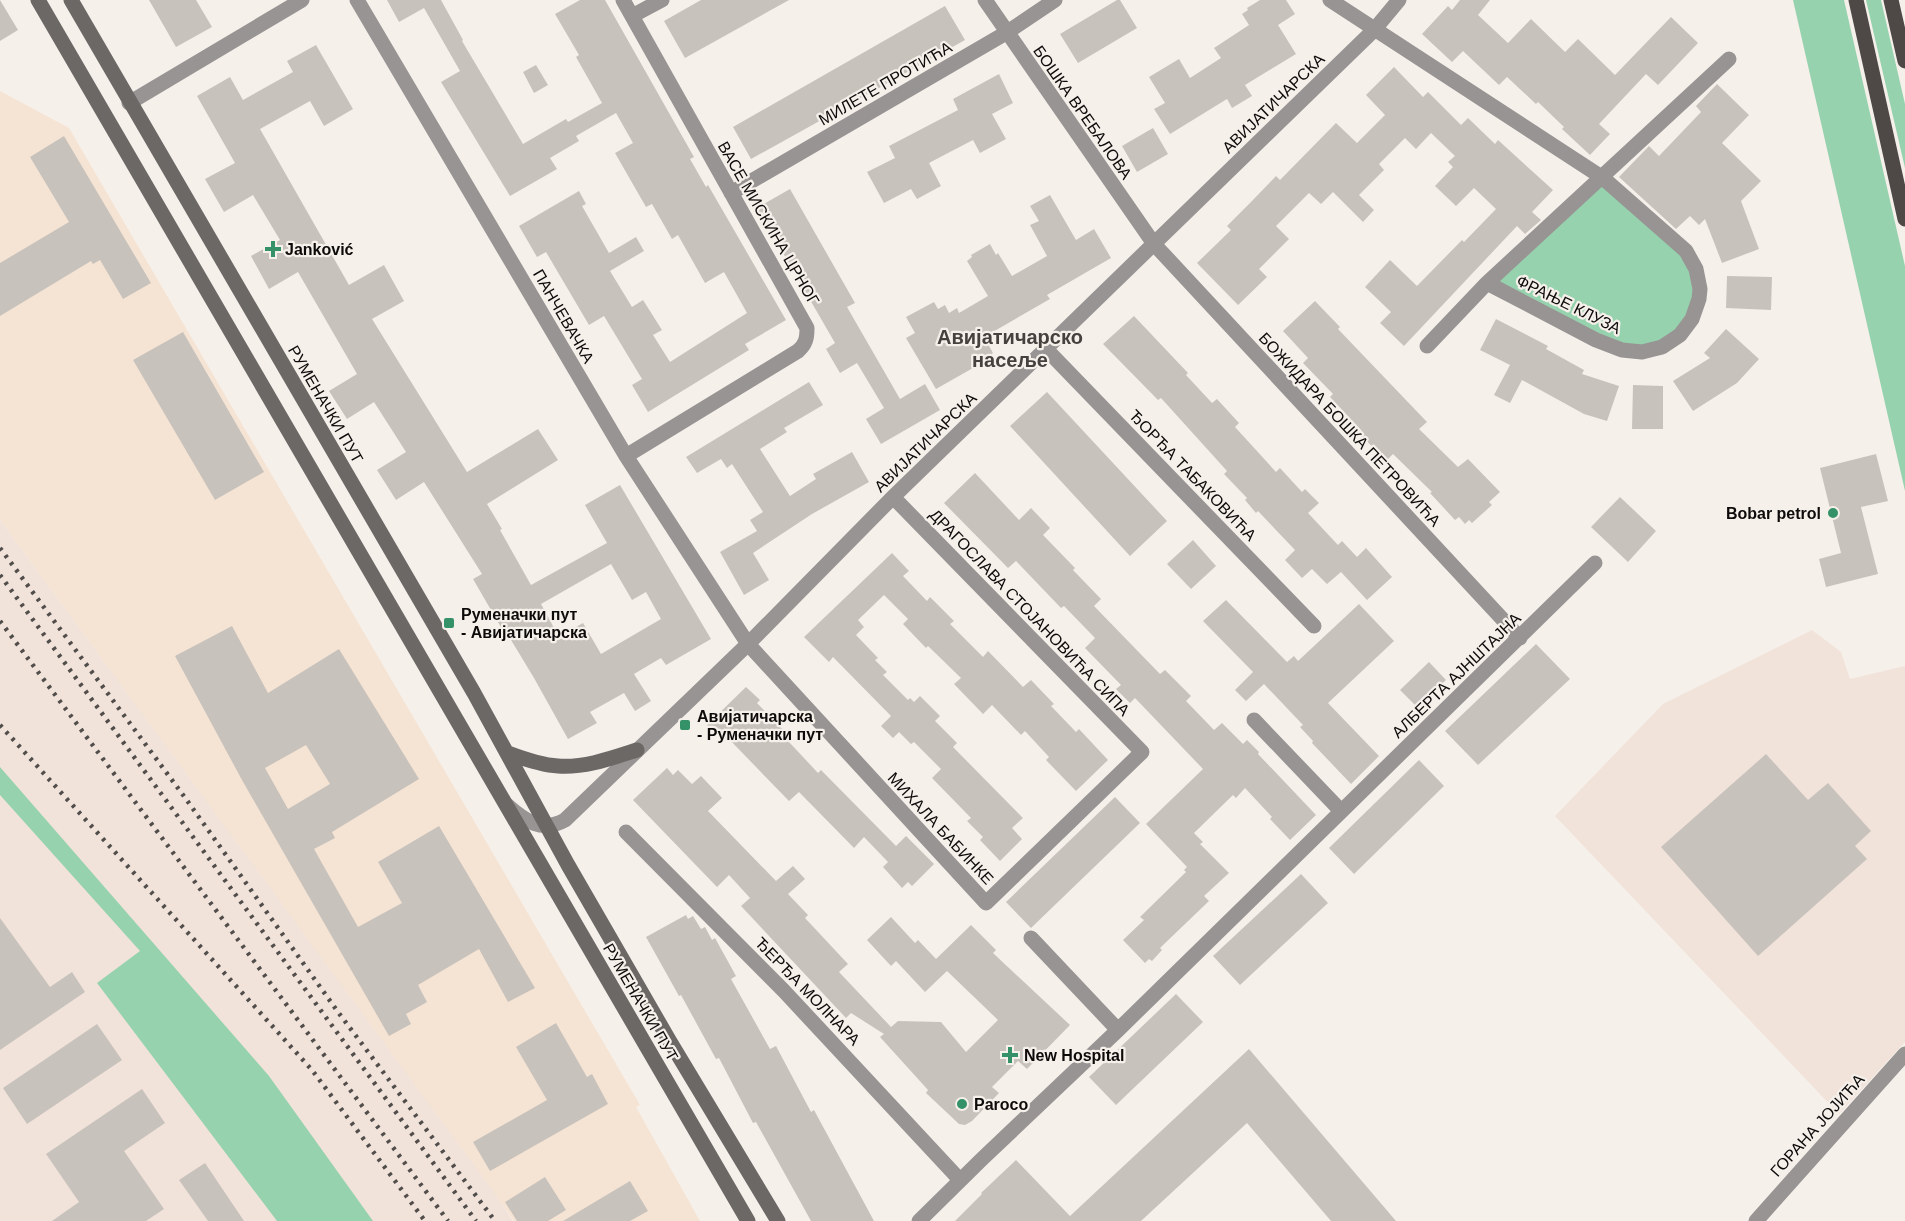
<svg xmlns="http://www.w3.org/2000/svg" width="1905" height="1221" viewBox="0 0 1905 1221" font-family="Arial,sans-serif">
  <rect width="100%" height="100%" fill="#f6f0eb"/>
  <path fill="#f5e4d3" d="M0,91L69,128L640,1105L636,1107L700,1221H514L0,520Z"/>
  <path fill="#f1e3da" d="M0,520L491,1188L513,1221H0Z
    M1812,630L1841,652L1850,679L1905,666V1042L1839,1114L1555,816L1663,704Z"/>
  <path fill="#97d2ae" d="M1793,0H1844L1905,266V491Z
    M1866,0H1881L1905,104V168Z
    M1603,178L1678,243L1699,279L1680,335L1632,351L1488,283Z
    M0,767L269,1076L373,1221H277L97,983L140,951L0,795Z"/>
  <path fill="#c8c2bd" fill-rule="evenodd" d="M0,0L18,30L0,41Z
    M149,0H196L212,27L176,47Z
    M387,0H441L463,40L462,41L523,144L566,119L568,122L602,103L576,57L579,55L555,14L580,0H605L694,157L690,159L706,187L708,185L786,320L745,344L749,350L648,412L632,385L642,379L604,316L589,325L546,252L537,257L519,226L579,191L586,204L582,206L609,253L636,237L644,251L610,271L632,307L643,300L662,330L653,335L670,362L747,313L724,272L705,283L678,235L672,239L652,204L646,207L615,153L633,143L616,113L576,136L579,141L550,158L557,169L510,196L441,82L460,71L424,8L399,22Z
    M701,0H789L685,58L664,21Z
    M1117,0H1120L1137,28L1078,63L1060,34Z
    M1260,0H1286L1295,14L1278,25L1296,54L1245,85L1252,96L1232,108L1227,99L1170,134L1154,109L1165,103L1149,77L1179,59L1190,78L1221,58L1214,48L1249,25L1242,14L1248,10L1247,8Z
    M1460,0H1490L1478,15L1508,43L1531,19L1565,52L1578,39L1615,75L1671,17L1698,43L1658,85L1646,74L1599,124L1610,134L1590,155L1562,129L1564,127L1538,102L1536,104L1507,77L1499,85L1463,51L1452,62L1422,34L1448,6L1452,10Z
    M945,6L965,40L751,159L733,127Z
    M316,45L353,109L324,126L310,101L260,129L349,285L384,265L404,301L372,319L467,472L538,429L558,460L487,504L502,529L500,530L531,585L607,543L585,505L620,485L711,639L666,665L661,658L634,674L651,701L635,711L624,693L590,712L597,723L568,739L534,678L508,635L506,636L473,579L482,574L424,482L396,500L377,470L406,452L374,402L347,419L329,391L357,374L298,272L269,289L251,256L280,240L253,195L224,212L205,179L235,163L197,96L230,77L243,100L293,72L287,61ZM611,564L632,600L646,592L661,619L601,654L583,623L559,637L541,604Z
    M536,65L548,85L534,93L523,72Z
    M1394,67L1423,97L1428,92L1461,125L1468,118L1495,144L1498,140L1553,190L1532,212L1541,220L1525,234L1517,226L1404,346L1380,323L1391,312L1365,287L1390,260L1417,286L1462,240L1464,242L1496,209L1474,188L1456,206L1435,186L1453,167L1448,162L1455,156L1431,133L1416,149L1405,138L1379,164L1384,170L1359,195L1374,210L1363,222L1333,192L1321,204L1309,193L1276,226L1289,239L1259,269L1267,277L1238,305L1197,263L1231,230L1227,226L1251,202L1276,176L1280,180L1336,123L1357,143L1385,115L1366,95Z
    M999,74L1013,103L992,114L1006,139L980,153L973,140L948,153L929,163L941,186L917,199L911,189L884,203L867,172L895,158L889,146L958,110L953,99Z
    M1717,84L1749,115L1722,143L1761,181L1741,201L1759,249L1722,263L1705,219L1699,225L1690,216L1676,229L1619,177L1649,146L1659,156L1701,112L1696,106Z
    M1153,128L1168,154L1137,172L1122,146Z
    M64,136L151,283L123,299L100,260L93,264L91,261L0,316V263L69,222L30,157Z
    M790,189L855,303L847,307L900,399L925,384L940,410L881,444L866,419L884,408L857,363L840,373L826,349L835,343L757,208Z
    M1050,195L1076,240L1094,229L1111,258L1047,295L1050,299L984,337L993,353L971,366L973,368L936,389L906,338L915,333L906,317L934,302L938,309L945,305L949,313L957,308L959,313L988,296L967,261L972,257L971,255L990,244L996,255L998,253L1012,276L1047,256L1030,225L1039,221L1030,206Z
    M1727,276L1772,277L1771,310L1726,308Z
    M1315,301L1340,327L1338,329L1427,422L1419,429L1458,467L1468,459L1500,492L1489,502L1492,505L1472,523L1469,520L1465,524L1459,517L1455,520L1430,493L1432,492L1393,454L1386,461L1359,433L1362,431L1330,397L1333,394L1303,363L1308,358L1283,331Z
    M1134,316L1188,373L1186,375L1212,403L1217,399L1239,423L1235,427L1276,472L1280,468L1302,492L1305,489L1319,503L1308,513L1338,545L1342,541L1357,557L1366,548L1392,577L1367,600L1341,572L1327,584L1312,569L1302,578L1285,560L1295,550L1258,511L1256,513L1245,500L1247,498L1224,474L1227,471L1161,398L1158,400L1103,344Z
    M1496,319L1548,346L1546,349L1584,370L1582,374L1619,386L1607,421L1584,414L1522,380L1510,403L1494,395L1510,365L1480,350Z
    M1726,329L1759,359L1737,383L1693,411L1673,381L1710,358L1704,353Z
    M183,332L264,472L215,500L133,360Z
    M809,382L823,405L784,428L787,432L760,449L790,496L816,479L813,474L852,452L869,482L812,514L753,553L769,580L744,595L720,552L757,531L750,520L763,512L732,464L727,468L721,459L697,473L686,457Z
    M1633,385L1663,386V429H1632Z
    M1047,392L1167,521L1130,556L1010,426Z
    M1876,454L1888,501L1861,507L1878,574L1826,587L1819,559L1841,553L1820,468Z
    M975,473L1019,520L1031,508L1050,528L1043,535L1075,568L1073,570L1101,599L1094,606L1160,674L1165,670L1191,696L1186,701L1214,730L1222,723L1243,744L1247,740L1259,752L1258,754L1316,815L1290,840L1270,819L1272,817L1245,788L1236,798L1233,795L1194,833L1203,842L1200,844L1229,873L1204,896L1209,901L1160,948L1162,950L1152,961L1149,959L1145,963L1123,940L1144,920L1140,917L1186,872L1184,870L1187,867L1146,824L1203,769L1135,698L1130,703L1116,689L1121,685L1085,648L1095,638L1064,606L1061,608L1016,561L1008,568L944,503Z
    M1620,497L1656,531L1628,562L1591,527Z
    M1193,540L1216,566L1191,589L1167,564Z
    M892,553L909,571L903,576L927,601L930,597L954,621L950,624L983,657L988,651L1023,687L1031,680L1054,704L1051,706L1076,732L1079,729L1108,760L1076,791L1046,760L1049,757L1025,731L1021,735L992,705L983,714L954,684L961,678L928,646L926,648L903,624L908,619L884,595L858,620L864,627L856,635L878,658L875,660L887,672L883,675L908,700L910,698L914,702L920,696L940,716L935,721L957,743L953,747L1023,818L1012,828L1022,839L1000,861L980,840L983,837L967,821L971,818L932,778L941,769L914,742L911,744L899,732L893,738L881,726L891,716L833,657L829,662L804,637Z
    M1226,600L1287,662L1294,656L1298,661L1359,604L1394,641L1328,703L1379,756L1351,784L1312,743L1313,741L1300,727L1303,725L1264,684L1246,701L1235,690L1253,672L1203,621Z
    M232,626L268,693L339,649L419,779L332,832L335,838L314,849L358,927L402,903L378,862L439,826L535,988L508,1002L479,949L418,985L427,1002L406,1014L411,1024L389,1036L242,780L175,656ZM306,745L330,784L288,809L265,768Z
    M1536,644L1570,679L1478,765L1445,731Z
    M1429,662L1446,680L1417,707L1400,690Z
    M746,687L760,700L757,703L792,739L789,742L818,773L821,770L896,846L906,836L934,864L912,886L908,882L902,888L883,867L888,862L864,837L854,848L799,792L789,801L725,735L721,739L707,725Z
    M1766,754L1808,800L1828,783L1871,831L1855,846L1867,859L1758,956L1661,847Z
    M1419,760L1444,786L1354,874L1329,848Z
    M667,768L673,775L678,770L692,784L701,776L722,798L708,811L776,881L793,866L805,879L788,894L808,915L805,918L848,964L839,972L891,1027L898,1021L941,1022L966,1052L998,1020L947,971L925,992L896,961L891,966L867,940L891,917L915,943L918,940L936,959L971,925L996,950L993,953L1070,1025L1027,1069L1018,1061L992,1087L999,1093L972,1121L965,1125L959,1124L926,1093L928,1090L880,1037L884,1034L851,1013L846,1018L741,906L750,898L729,875L717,887L633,800Z
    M1115,797L1140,823L1031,928L1006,902Z
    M1301,874L1328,903L1240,985L1213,956Z
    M686,915L688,919L693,916L701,929L705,927L712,940L715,938L736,976L731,979L770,1049L776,1046L811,1112L814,1110L874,1221H811L756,1122L753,1123L719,1058L716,1059L681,995L679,996L646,937Z
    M0,918L50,987L72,972L85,992L0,1050Z
    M1176,994L1203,1022L1116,1105L1089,1077Z
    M556,1023L587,1077L592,1074L608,1104L490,1171L473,1142L547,1100L516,1047Z
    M97,1024L122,1060L27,1124L3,1088Z
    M1249,1049L1396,1221H1331L1247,1123L1141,1221H955L982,1194L981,1193L1016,1160L1070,1216Z
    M142,1089L165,1123L124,1151L164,1209L146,1221H52L79,1202L46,1154Z
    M205,1163L244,1221H208L179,1180Z
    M545,1177L566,1210L548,1221H517L505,1202Z
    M630,1181L648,1211L630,1221H563Z"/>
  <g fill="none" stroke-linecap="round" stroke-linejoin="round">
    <path stroke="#979493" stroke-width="15" d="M357,0L626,456L748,644L986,903L1142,752L893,497
      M623,0L807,328C807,338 806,344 798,351L626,456
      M985,0L1154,244L1520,638
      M1330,0L1603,178L1686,251L1696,269L1700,289L1699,299L1692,319L1680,335L1662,347L1642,352L1622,350L1596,340L1487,283
      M632,16L662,0
      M129,103L302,0
      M731,193L1006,33L1055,0
      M1427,346L1487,283L1729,59
      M1047,350L1314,626
      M1254,720L1341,811
      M507,805C525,821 542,833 565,820L748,644L893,497L1374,30L1399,0
      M626,832L784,991L960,1180
      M1031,938L1118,1030
      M919,1221L982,1159L1118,1030L1595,563
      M1756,1221L1905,1054"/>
    <path stroke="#6c6866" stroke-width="15" d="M38,0L748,1221
      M71,0L474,693L568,865L669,1040L778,1221
      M508,753C524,759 541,765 558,766C585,768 612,758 637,750"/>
    <path stroke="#4e4947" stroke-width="15" d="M1856,0L1905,219
      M1891,0L1905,61"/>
    <path stroke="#514d4b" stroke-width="4.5" stroke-dasharray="3 6" stroke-linecap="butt" d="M0,548L186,799L338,1012L495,1221
      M0,575L476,1221
      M0,621L448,1221
      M0,725L312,1070L425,1221"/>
  </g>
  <g fill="#359168" stroke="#f6f0eb" stroke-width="2">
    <path d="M270 240h6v6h6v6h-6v6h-6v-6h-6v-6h6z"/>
    <circle cx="1833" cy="513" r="6"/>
    <rect x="443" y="617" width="12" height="12" rx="3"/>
    <rect x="679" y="719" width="12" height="12" rx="3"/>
    <path d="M1007 1046h6v6h6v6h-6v6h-6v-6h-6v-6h6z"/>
    <circle cx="962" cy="1104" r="6"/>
  </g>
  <g text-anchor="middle" stroke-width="4.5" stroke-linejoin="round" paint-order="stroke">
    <g font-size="16" fill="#0d0b0a" stroke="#f6f0eb">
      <text transform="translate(885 83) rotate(-30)" y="6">МИЛЕТЕ ПРОТИЋА</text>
      <text transform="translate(1273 103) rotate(-44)" y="6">АВИЈАТИЧАРСКА</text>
      <text transform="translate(1083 112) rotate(55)" y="6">БОШКА ВРЕБАЛОВА</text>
      <text transform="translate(769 223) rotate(60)" y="6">ВАСЕ МИСКИНА ЦРНОГ</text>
      <text transform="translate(1569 304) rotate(26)" y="6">ФРАЊЕ КЛУЗА</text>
      <text transform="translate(564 316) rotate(60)" y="6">ПАНЧЕВАЧКА</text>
      <text transform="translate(326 404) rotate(60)" y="6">РУМЕНАЧКИ ПУТ</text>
      <text transform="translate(1350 429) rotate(47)" y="6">БОЖИДАРА БОШКА ПЕТРОВИЋА</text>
      <text transform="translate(925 442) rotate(-44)" y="6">АВИЈАТИЧАРСКА</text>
      <text transform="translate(1193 475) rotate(46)" y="6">ЂОРЂА ТАБАКОВИЋА</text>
      <text transform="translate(1030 612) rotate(46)" y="6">ДРАГОСЛАВА СТОЈАНОВИЋА СИПА</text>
      <text transform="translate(1456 675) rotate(-44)" y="6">АЛБЕРТА АЈНШТАЈНА</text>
      <text transform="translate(941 828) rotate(47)" y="6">МИХАЛА БАБИНКЕ</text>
      <text transform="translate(808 991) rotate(46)" y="6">ЂЕРЂА МОЛНАРА</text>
      <text transform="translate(641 1002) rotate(60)" y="6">РУМЕНАЧКИ ПУТ</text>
      <text transform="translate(1817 1125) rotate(-48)" y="6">ГОРАНА ЈОЈИЋА</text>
    </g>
    <g font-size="16" font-weight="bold" fill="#0d0b0a" stroke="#f6f0eb" text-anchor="start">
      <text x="285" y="255">Janković</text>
      <text x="1821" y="519" text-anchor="end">Bobar petrol</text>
      <text x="461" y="620">Руменачки пут<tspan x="461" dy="18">- Авијатичарска</tspan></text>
      <text x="697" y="722">Авијатичарска<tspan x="697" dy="18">- Руменачки пут</tspan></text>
      <text x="1024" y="1061">New Hospital</text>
      <text x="974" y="1110">Paroco</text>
    </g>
    <g font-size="20" font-weight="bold" fill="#46413e" stroke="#f6f0eb">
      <text x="1010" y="344">Авијатичарско<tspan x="1010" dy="23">насеље</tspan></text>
    </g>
  </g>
</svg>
